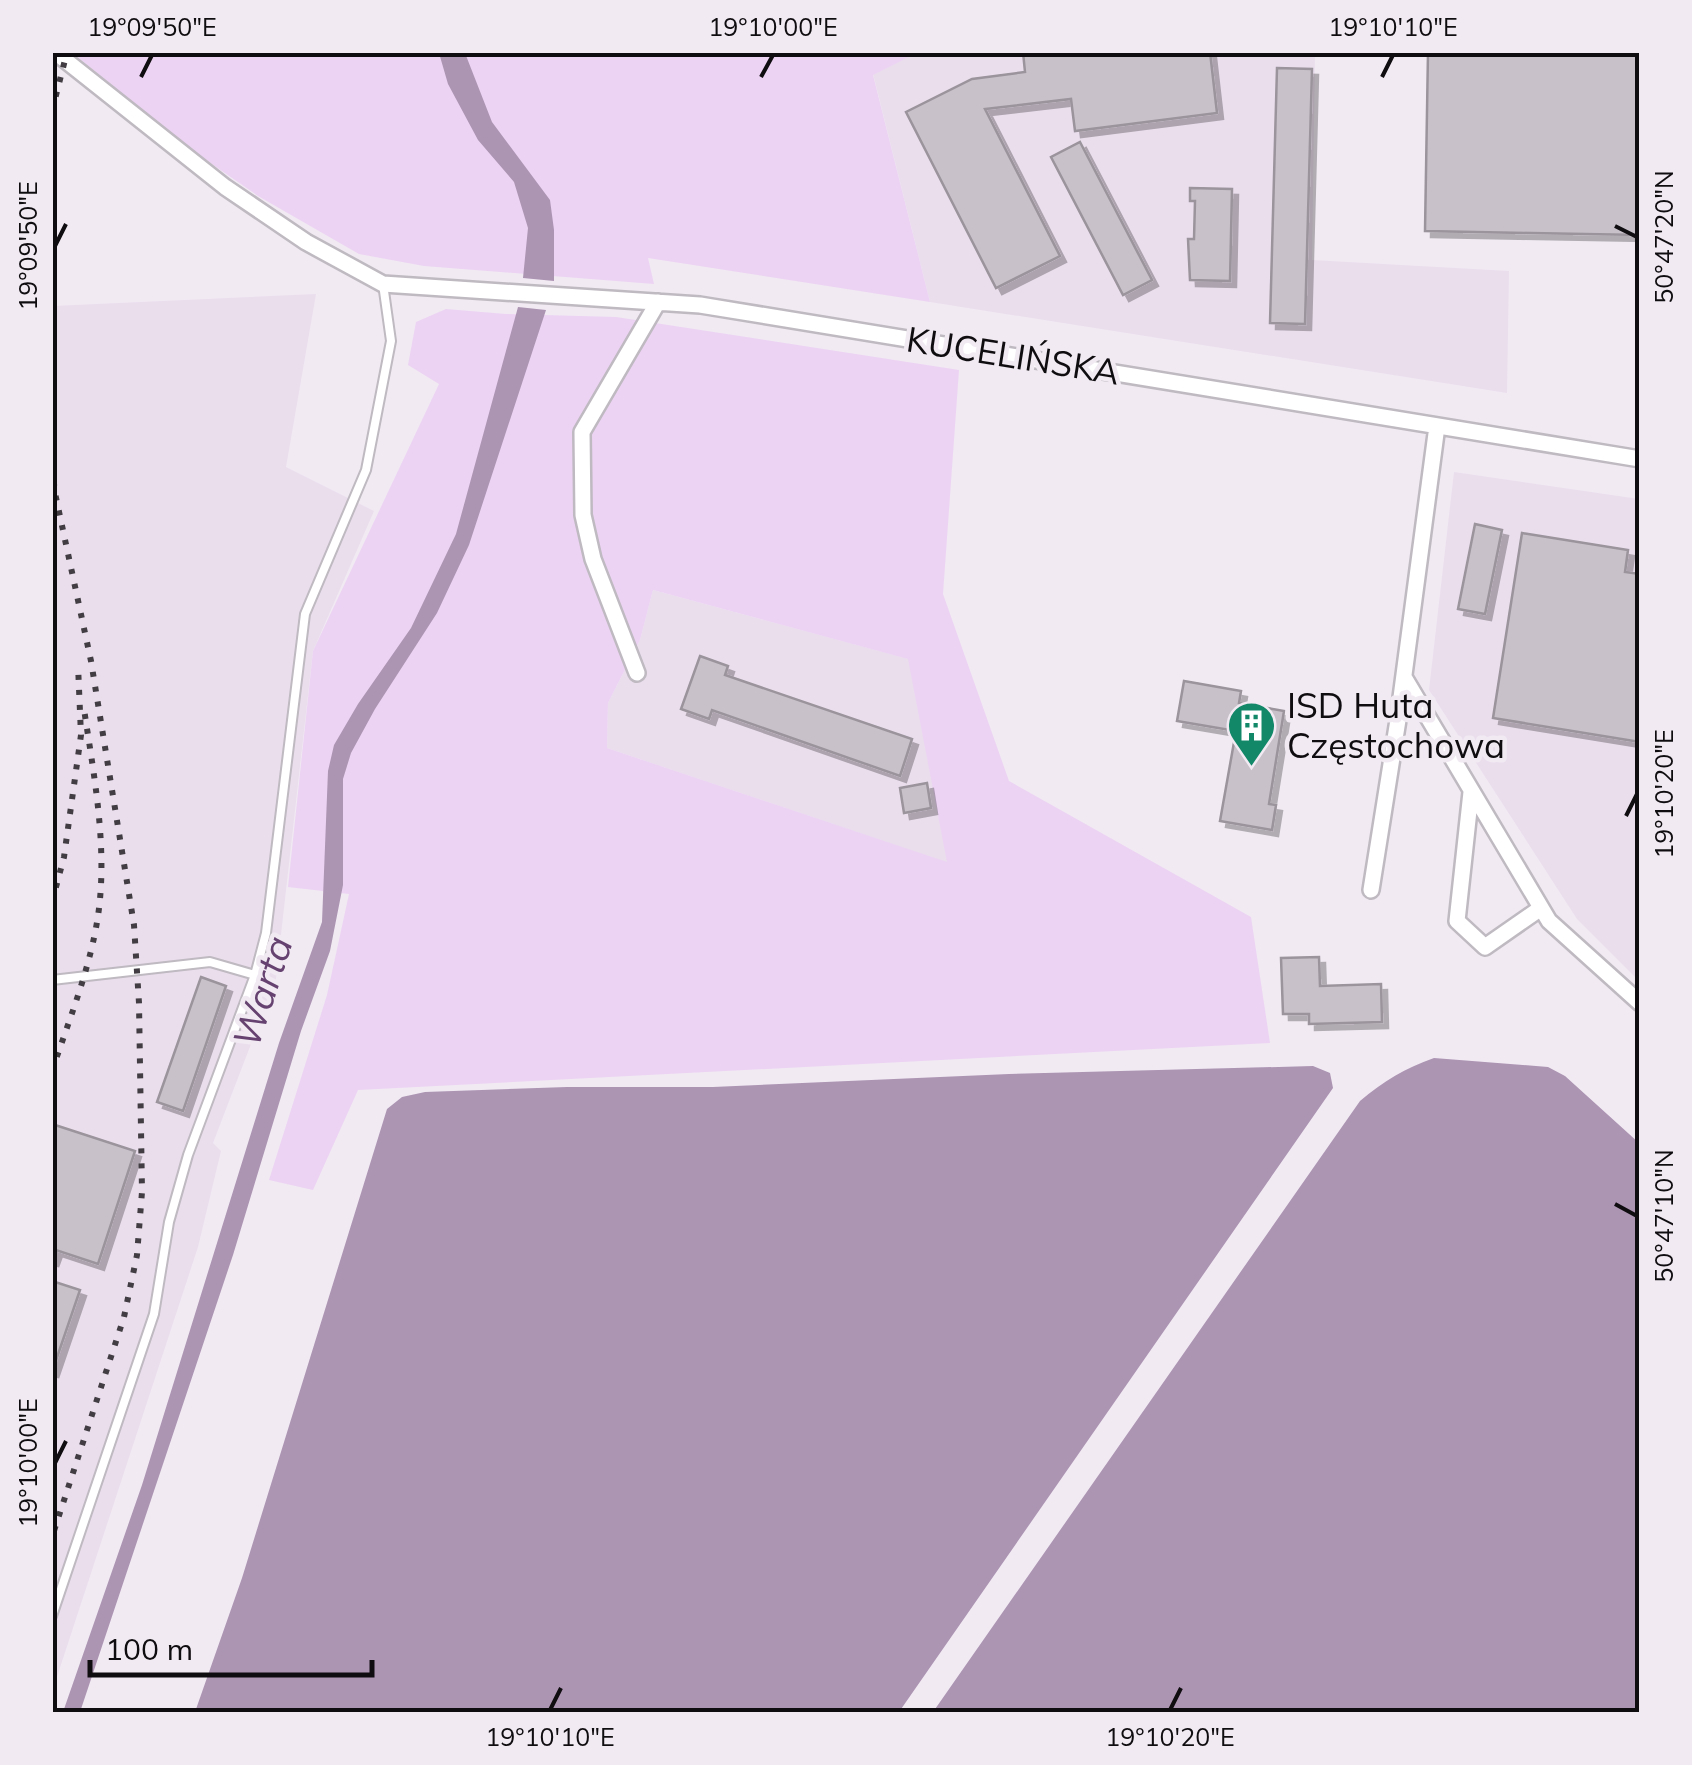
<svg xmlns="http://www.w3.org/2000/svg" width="1692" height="1765" viewBox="0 0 1692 1765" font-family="Mulish,sans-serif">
  <defs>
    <filter id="shadow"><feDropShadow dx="6" dy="6" stdDeviation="0" flood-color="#0004"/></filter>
  </defs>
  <rect width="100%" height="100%" fill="#f1eaf3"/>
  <path fill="#eadeed" d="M917,53H1315L1312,260L1509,271L1507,393L930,302L873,74Z
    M316,294L286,467L374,511L313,651L276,979L213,1143L221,1151L198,1247L53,1689V306Z
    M1454,472L1639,499V981L1577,919L1429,690Z
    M653,590L909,659L948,863L607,748L608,703L640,640Z"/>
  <path fill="#ecd3f3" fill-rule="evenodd" d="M77,52L917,53L873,75L930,302L648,258L654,284L424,266L359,254L258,196L193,151L75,55Z
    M446,309L506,314L616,317L959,370L943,594L1009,781L1251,917L1270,1043L358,1090L313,1190L269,1180L327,995L349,894L288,887L313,651L439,384L408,365L416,322ZM653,590L908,659L947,862L607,748L608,703L640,640Z"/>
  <path fill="#ac94b3" d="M439,53H465L492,122L550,200L554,230V281L523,278L528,228L514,182L478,140L448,84Z
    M518,307L546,310L469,545L437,613L375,709L351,753L343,779V885L330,951L301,1031L233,1255L80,1712H63L142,1485L279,1043L322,922L328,771L334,745L358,704L411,628L456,534Z
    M1434,1058L1548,1067L1565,1076L1639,1143V1712H933L1360,1101C1384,1081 1405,1068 1434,1058Z
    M1313,1066L1330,1073L1333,1088L899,1712H195L242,1578L387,1109L402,1097L425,1092L567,1087H713L1009,1074Z"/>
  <path fill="#c8c1ca" stroke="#9b949c" stroke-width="2.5" filter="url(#shadow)" d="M1023,52H1210L1217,113L1075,131L1071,99L985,109L1060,256L996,288L906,112L972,79L1025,72Z
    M1428,52H1640V235L1425,231Z
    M1277,68L1312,69L1305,324L1270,323Z
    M1080,142L1152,280L1123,295L1051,157Z
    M1190,188L1232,189L1230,281L1190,280L1188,239H1194L1195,201H1190Z
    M1475,524L1502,530L1485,614L1458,609Z
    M1522,533L1628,550L1625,572L1640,574V742L1493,718Z
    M700,656L728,666L725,675L912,739L900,776L712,710L709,719L681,709Z
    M1184,681L1241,691L1239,703L1284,711L1269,804L1276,805L1272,830L1220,821L1236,731L1177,721Z
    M927,783L931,808L904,813L900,788Z
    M1319,957L1320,986L1381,984L1382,1022L1309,1024V1014H1283L1281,958Z
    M201,977L226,986L183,1111L157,1102Z
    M52,1124L135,1151L98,1264L56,1250L52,1261Z
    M52,1281L80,1290L52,1372Z"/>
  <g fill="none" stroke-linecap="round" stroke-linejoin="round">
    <defs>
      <path id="lane" d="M52,980L210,962L255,975
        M52,1616L154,1314L169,1222L188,1155L255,975L266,933L305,614L366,470L391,341L383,284"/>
      <path id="street" d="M55,52L225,187L306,242L383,284L700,305L1640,459
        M637,673L593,559L583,515L582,432L658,302
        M1404,677L1549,921L1640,1003
        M1471,792L1457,921L1485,947L1541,908
        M1371,890L1398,720L1437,426"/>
    </defs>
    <use href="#lane" stroke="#bfb9c1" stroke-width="12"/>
    <use href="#street" stroke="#bfb9c1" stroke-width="20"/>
    <use href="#lane" stroke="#fff" stroke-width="8"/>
    <use href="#street" stroke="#fff" stroke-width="15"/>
    <path stroke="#413d42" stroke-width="6" stroke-dasharray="5 10" stroke-linecap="butt" d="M52,111L67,52
      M52,466L55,493L91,661L134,925L139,1003L142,1192L137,1255L124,1317L52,1537
      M52,902L64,857L81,735L78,665
      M52,1071C69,1020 90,969 98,916C108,848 94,776 84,709"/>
  </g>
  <path fill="none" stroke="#100d10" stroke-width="4" d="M141,77L152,55M761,77L773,55M1382,77L1393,55M1615,226L1637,237M55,246L66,224M1626,816L1637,794M1615,1204L1637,1216M55,1463L66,1441M550,1710L561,1688M1170,1710L1181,1688"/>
  <defs>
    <symbol id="building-pin" viewBox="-11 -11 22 30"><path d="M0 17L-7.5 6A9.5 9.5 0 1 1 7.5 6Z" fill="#138869" stroke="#f1eaf3"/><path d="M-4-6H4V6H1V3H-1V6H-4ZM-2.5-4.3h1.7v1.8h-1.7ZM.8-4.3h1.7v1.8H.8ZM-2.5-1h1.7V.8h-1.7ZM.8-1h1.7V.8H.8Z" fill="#fff"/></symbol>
  </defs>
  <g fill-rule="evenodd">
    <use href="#building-pin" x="1224" y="698" width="55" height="75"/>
  </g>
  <g text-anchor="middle" stroke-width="9" stroke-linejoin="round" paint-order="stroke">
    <g font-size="35" fill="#100d10" stroke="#f1eaf3">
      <text transform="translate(1013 356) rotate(9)" y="12">KUCELIŃSKA</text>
    </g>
    <g font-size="35" fill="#100d10" stroke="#f1eaf3" text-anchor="start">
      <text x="1287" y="718">ISD Huta<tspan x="1287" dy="40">Częstochowa</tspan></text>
    </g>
    <g font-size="38" font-style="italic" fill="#65426f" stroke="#f1eaf3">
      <text transform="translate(263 992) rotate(-72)" y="13">Warta</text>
    </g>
  </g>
  <rect width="1692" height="1765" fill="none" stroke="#f1eaf3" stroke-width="110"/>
  <path d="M90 1660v15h282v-15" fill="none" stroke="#100d10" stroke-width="5"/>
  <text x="105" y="1660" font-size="30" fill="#100d10" stroke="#f1eaf3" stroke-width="8" paint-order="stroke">100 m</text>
  <rect x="55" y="55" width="1582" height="1655" fill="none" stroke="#100d10" stroke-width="4"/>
  <g font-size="25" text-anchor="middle" fill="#100d10">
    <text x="152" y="36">19°09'50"E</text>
    <text x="773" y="36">19°10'00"E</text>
    <text x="1393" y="36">19°10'10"E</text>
    <text transform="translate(1664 237) rotate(-90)" y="9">50°47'20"N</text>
    <text transform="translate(28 246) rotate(-90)" y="9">19°09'50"E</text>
    <text transform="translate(1664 794) rotate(-90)" y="9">19°10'20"E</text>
    <text transform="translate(1664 1216) rotate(-90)" y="9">50°47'10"N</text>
    <text transform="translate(28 1463) rotate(-90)" y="9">19°10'00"E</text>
    <text x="550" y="1746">19°10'10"E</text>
    <text x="1170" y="1746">19°10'20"E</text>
  </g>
</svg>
